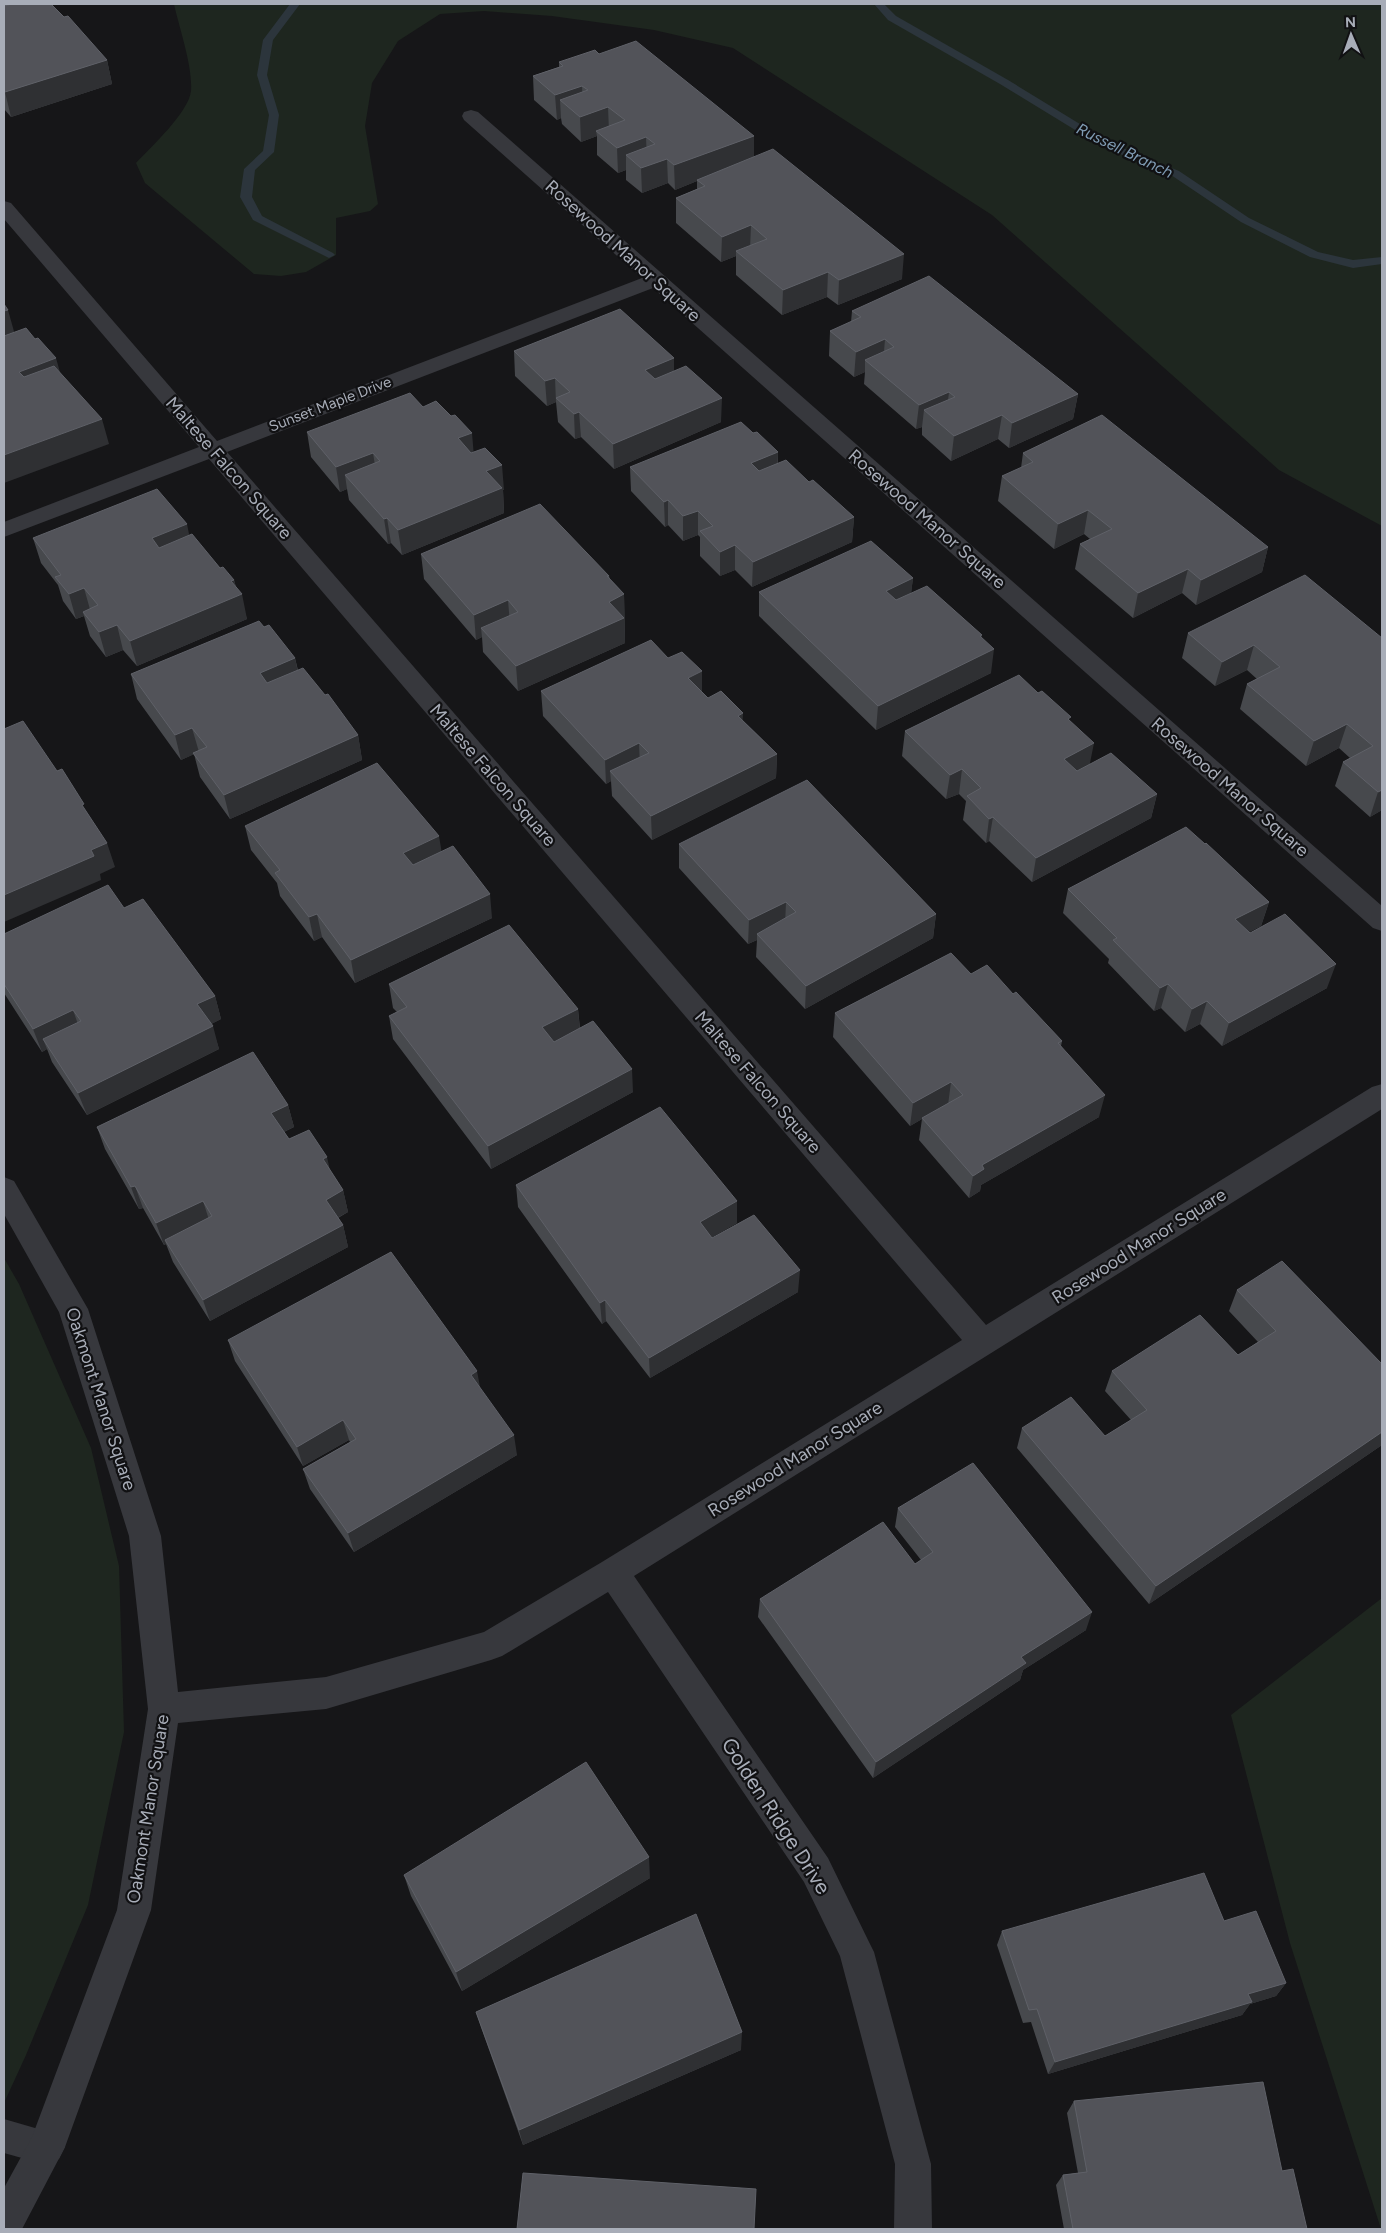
<svg xmlns="http://www.w3.org/2000/svg" width="1386" height="2233" viewBox="0 0 1386 2233" font-family="Figtree,sans-serif">
  <rect width="100%" height="100%" fill="#161618"/>
  <path fill="#1e261f" d="M174,4H1382V526L1279,470L992,215L733,48L654,30L552,16L484,11L440,14L398,41L372,83L365,126L378,204L370,211L336,218V255L306,272L281,276L254,274L145,183L136,163C151,147 189,112 191,91C193,67 179,27 174,4Z
    M4,1258L19,1284L91,1448L119,1566L124,1732L88,1905L26,2055L4,2103Z
    M1382,1598V2229H1381L1290,1943L1231,1715Z"/>
  <g fill="none" stroke-linecap="round" stroke-linejoin="round">
    <path fill="#2c353c" fill-rule="evenodd" d="M290,4H300L273,40L267,75L279,115L274,152L255,170L252,197L262,216L333,253L335,255L329,258L253,220L240,197L244,169L263,151L269,115L257,75L263,40Z
      M874,4H884L896,16L1008,80L1111,143L1179,171L1249,218L1318,252L1353,260L1382,257V264L1353,268L1310,257L1241,222L1171,175L1103,147L1000,84L888,20Z"/>
    <path fill="#37383d" fill-rule="evenodd" d="M4,2119L59,2135L65,2147L59,2159L47,2165L4,2153Z"/>
    <path fill="#37383d" fill-rule="evenodd" d="M471,110L478,112L1382,906V931L1373,928L653,288L227,452L986,1325L1372,1087L1382,1084V1109L634,1576L828,1858L868,1940L874,1952L931,2164L932,2229H894L895,2164L840,1956L804,1882L608,1592L502,1656L491,1660L326,1709L178,1723L151,1910L65,2147L22,2229H4V2188L32,2137L117,1910L148,1709L129,1536L59,1312L4,1214V1177L14,1181L88,1309L161,1536L178,1692L326,1677L484,1632L602,1562L962,1340L209,459L4,537V522L199,447L4,219V201L11,203L217,441L642,278L464,120L462,116L464,112Z"/>
  </g>
  <path fill="#47494d" d="M4,4L107,60L112,84L11,117L4,109Z
    M599,54L754,136V157L902,279L838,305L827,297L782,315L736,275V256L721,262L676,223V198L697,189V181L675,190L668,183L642,193L626,180V170L618,173L597,155V136L581,142L562,124L561,118L557,120L534,100L533,76L559,67V62Z
    M852,311L1078,394L1073,419L1009,448L998,439L951,461L922,435V427L916,429L864,384L865,372L854,377L829,356L830,331L851,322Z
    M514,351L674,358V371L721,422L614,469L581,437L575,439L558,422L556,402L547,406L515,376Z
    M423,407L473,452L504,490H503L504,513L402,555L391,543L388,544L349,500L347,489L340,492L311,457L307,432Z
    M753,433L778,452V464L809,482L854,517L852,542L752,587L735,570L720,576L700,556V537L698,535L683,541L668,525L665,527L631,491L630,467Z
    M1023,453L1268,547L1262,572L1196,605L1182,593L1133,618L1075,569L1080,544L1090,539L1084,534L1054,549L998,501L1002,476L1021,468Z
    M189,535L220,568L234,580L236,587L247,619L137,666L123,650L106,657L90,636L84,616L76,619L63,601L58,585L41,563L33,538Z
    M421,554L609,576L610,579L624,594L625,643L518,691L483,652L482,637L476,640L424,579Z
    M913,578L911,593L982,638L991,673L876,730L759,616V592Z
    M264,627L295,658L298,670L358,735L362,760L230,819L200,777L194,754L181,760L137,699L131,674Z
    M1188,633L1382,638V810L1370,817L1335,786L1343,762L1350,758L1339,748L1306,766L1240,709L1247,684L1257,679L1247,670L1215,686L1182,658Z
    M541,691L702,693L708,698L742,720L777,754L776,778L652,840L612,796L611,781L606,784L543,716Z
    M1038,693L1070,721L1090,764L1157,794L1151,818L1032,882L989,841L986,843L963,820L966,801L959,794L946,799L902,756L905,731Z
    M245,826L441,852L492,918L355,983L322,937L314,941L280,896L277,883L251,850Z
    M679,844L936,914L933,938L805,1009L756,957L757,940L748,944L679,868Z
    M1068,889L1269,902L1261,926L1249,932L1327,988L1222,1046L1200,1024L1185,1032L1161,1008L1154,1011L1108,963L1109,959L1063,913Z
    M124,908L215,996L221,1019L211,1024L219,1049L87,1115L52,1062L47,1049L42,1052L4,993V934Z
    M389,984L578,1009L580,1028L633,1092L491,1169L393,1039L389,1016L397,1012L393,1008Z
    M1013,994L1062,1041L1061,1046L1099,1117L981,1185L980,1191L969,1198L919,1140L922,1119L910,1126L833,1037L835,1013Z
    M288,1105L294,1127L284,1132L289,1139L329,1169L343,1190L348,1212L338,1218L343,1225L348,1247L210,1321L173,1262L166,1244L164,1245L143,1208L139,1209L105,1149L97,1127Z
    M516,1185L737,1223L712,1237L798,1292L650,1378L606,1321L602,1324L518,1207Z
    M1237,1290L1382,1364V1445L1149,1604L1017,1448L1022,1428L1105,1436L1131,1420L1105,1391L1112,1371L1238,1355L1258,1342L1229,1311Z
    M228,1340L480,1388L517,1455L354,1552L310,1489L303,1469L350,1442L349,1440L303,1466L235,1361Z
    M898,1508L1086,1630L1023,1670L1020,1680L873,1778L758,1617L760,1599L915,1564L921,1560L895,1527Z
    M404,1875L650,1878L462,1991L411,1896Z
    M1224,1921L1286,1983L1276,1996L1250,2004L1242,2015L1048,2074L1031,2022L1023,2023L997,1945L1002,1931Z
    M476,2012L741,2050L523,2145L482,2030Z
    M1074,2101L1307,2229H1064L1056,2185L1063,2175L1078,2173L1067,2113Z"/>
  <path fill="#2f3033" d="M107,60L112,84L11,117L5,92Z
    M582,86L583,110L560,100L561,118L557,120L555,95Z
    M608,107L609,131H596L597,136L581,142L580,117Z
    M754,136V160L697,180V181L675,190L674,165Z
    M646,137L647,162L626,155V170L618,173L617,148Z
    M667,159L668,183L642,193L641,168Z
    M751,225L750,250L736,251V256L721,262L722,237Z
    M904,254L902,279L838,305L839,280Z
    M828,272L827,297L782,315L783,290Z
    M8,310L15,335L4,339V311Z
    M885,339L883,364L865,360V372L854,377L856,352Z
    M56,358L63,383L26,397L19,372Z
    M674,358V383L646,395L645,370Z
    M555,378L556,402L547,406L545,381Z
    M949,392L946,417L924,410L922,427L916,429L919,405Z
    M1078,394L1073,419L1009,448L1012,423Z
    M722,398L721,422L614,469L613,444Z
    M579,412L581,437L575,439L574,414Z
    M1002,415L998,439L951,461L954,436Z
    M102,419L109,444L4,483V455Z
    M472,433L474,457L458,438Z
    M778,452L777,477L750,488L751,463Z
    M373,453L377,478L345,475L347,489L340,492L336,467Z
    M502,465L504,490H503L504,513L402,555L398,530L486,471Z
    M668,500V525L665,527L664,502Z
    M1088,510L1084,534L1054,549L1058,524Z
    M698,511V535L683,541V516Z
    M854,517L852,542L752,587L753,562Z
    M387,518L391,543L388,544L384,519Z
    M187,524L192,549L158,563L152,538Z
    M735,545V570L720,576V552Z
    M1268,547L1262,572L1196,605L1201,580Z
    M1188,569L1182,593L1133,618L1138,593Z
    M913,578L910,602L884,616L886,591Z
    M234,580L238,596L242,594L247,619L137,666L130,641L231,581Z
    M84,588L91,613L83,612L84,616L76,619L69,594Z
    M624,594L625,643L518,691L516,666L609,602Z
    M508,600L510,625L481,628L482,637L476,640L474,615Z
    M117,625L123,650L106,657L99,632Z
    M982,635L979,656L994,649L991,673L876,730L878,706Z
    M1254,645L1247,670L1215,686L1222,662Z
    M295,658L300,682L265,698L260,673Z
    M702,671V696L688,678Z
    M743,713L742,738L738,716Z
    M1347,724L1339,748L1306,766L1314,741Z
    M192,728L199,752L181,760L175,735Z
    M358,735L362,760L230,819L224,795Z
    M639,743L640,768L610,771L611,781L606,784L605,760Z
    M1094,743L1089,768L1059,783L1064,759Z
    M777,754L776,778L652,840L651,816Z
    M962,769L959,794L946,799L950,775Z
    M1382,790V810L1370,817L1378,792Z
    M1157,794L1151,818L1032,882L1036,858Z
    M993,817L989,841L986,843L989,819Z
    M439,836L443,860L407,876L403,853Z
    M107,843L115,867L100,874L101,880L4,922V895L91,850Z
    M490,894L492,918L355,983L351,960Z
    M786,902L785,926L757,934V940L748,944L749,920Z
    M1269,902L1261,926L1228,943L1235,919Z
    M317,914L322,937L314,941L309,917Z
    M936,914L933,938L805,1009L806,986Z
    M1336,964L1327,988L1222,1046L1229,1023Z
    M1168,984L1161,1008L1154,1011L1160,988Z
    M215,996L221,1019L204,1028L197,1004Z
    M1207,1001L1200,1024L1185,1032L1192,1009Z
    M578,1009L580,1032L544,1050L542,1027Z
    M73,1010L81,1033L43,1039L47,1049L42,1052L33,1029Z
    M213,1026L219,1049L87,1115L78,1093Z
    M632,1069L633,1092L491,1169L488,1146Z
    M951,1082L948,1105L922,1118V1119L910,1126L913,1103Z
    M1105,1095L1099,1117L981,1185L980,1191L969,1198L973,1176L982,1165Z
    M288,1105L294,1127L277,1135L271,1113Z
    M327,1157L332,1179L323,1159Z
    M135,1186L143,1208L139,1209L131,1187Z
    M343,1190L348,1212L331,1221L326,1200Z
    M203,1201L210,1223L165,1240L166,1244L164,1245L156,1223Z
    M737,1201V1223L700,1244V1222Z
    M343,1225L348,1247L210,1321L203,1300Z
    M800,1270L798,1292L650,1378L649,1358Z
    M605,1300L606,1321L602,1324L600,1303Z
    M477,1371L481,1392L471,1375Z
    M343,1420L349,1440L303,1466L297,1447Z
    M1382,1432V1445L1149,1604L1156,1586Z
    M514,1435L517,1455L354,1552L348,1533Z
    M1092,1612L1086,1630L1023,1670L1020,1680L873,1778L876,1762L1021,1657Z
    M649,1857L650,1878L462,1991L456,1972Z
    M1286,1983L1276,1996L1250,2004L1242,2015L1048,2074L1055,2062L1248,1994Z
    M742,2032L741,2050L523,2145L519,2130Z"/>
  <path fill="#525359" stroke="#5f6168" d="M12,4H51L64,17L68,16L107,60L5,92L4,91V6Z
    M636,41L754,136L674,165L667,159L641,168L626,155L655,144L646,137L617,148L596,131L625,120L608,107L580,117L560,100L588,90L582,86L555,95L533,76L563,66L559,62L595,50L599,54Z
    M773,149L904,254L839,280L828,272L783,290L736,251L767,239L751,225L722,237L676,198L705,186L697,180Z
    M929,276L1078,394L1012,423L1002,415L954,436L924,410L955,397L949,392L919,405L865,360L894,347L885,339L856,352L830,331L861,317L852,311Z
    M4,304L8,310L4,311Z
    M620,309L674,358L645,370L655,379L686,366L722,398L613,444L579,412L574,414L556,398L570,392L555,378L545,381L514,351Z
    M26,328L35,339L38,338L56,358L19,372L24,377L54,366L102,419L4,455V336Z
    M410,393L423,407L436,401L451,416L455,415L472,433L458,438L471,453L485,448L502,465L486,471L502,488L398,530L387,518L384,519L345,475L380,461L373,453L336,467L307,432Z
    M1102,415L1268,547L1201,580L1188,569L1138,593L1080,544L1112,529L1088,510L1058,524L1002,476L1033,462L1023,453Z
    M741,422L753,433L757,432L778,452L751,463L759,471L786,460L809,482L813,480L854,517L753,562L735,545L720,552L700,531L713,526L698,511L683,516L668,500L664,502L630,467Z
    M157,489L187,524L152,538L159,548L192,534L220,568L223,567L234,580L231,581L242,594L130,641L117,625L99,632L83,612L98,605L84,588L69,594L55,577L61,575L33,538Z
    M540,504L609,576H607L624,594L609,602L624,618L516,666L481,628L518,612L508,600L474,615L421,554Z
    M871,541L913,578L886,591L896,600L927,586L982,635L980,636L994,649L878,706L759,592Z
    M1305,575L1382,638V790L1378,792L1343,762L1373,746L1347,724L1314,741L1247,684L1280,667L1254,645L1222,662L1188,633Z
    M259,621L264,627L269,625L295,658L260,673L267,683L303,668L325,695L328,694L358,735L224,795L193,753L207,747L192,728L175,735L131,674Z
    M651,640L668,658L682,652L702,671L688,678L708,698L721,691L743,713L738,716L777,754L651,816L610,771L649,753L639,743L605,760L541,691Z
    M1019,675L1038,693L1042,691L1071,717L1068,719L1094,743L1064,759L1077,771L1111,753L1157,794L1036,858L993,817L989,819L967,796L981,788L962,769L950,775L905,731Z
    M23,721L57,771L62,769L84,804L82,805L107,843L91,850L94,856L4,895V729Z
    M377,763L439,836L403,853L413,865L453,846L490,894L351,960L317,914L309,917L275,873L280,870L245,826Z
    M807,780L936,914L806,986L757,934L796,912L786,902L749,920L679,844Z
    M1186,827L1205,844L1206,843L1269,902L1235,919L1250,933L1285,914L1336,964L1229,1023L1207,1001L1192,1009L1168,984L1160,988L1113,940L1117,938L1068,889Z
    M108,885L124,908L143,899L215,996L197,1004L213,1026L78,1093L43,1039L81,1021L73,1010L33,1029L4,984V934Z
    M509,925L578,1009L542,1027L554,1042L593,1021L632,1069L488,1146L389,1016L407,1007L389,984Z
    M951,953L971,974L987,965L1013,994L1016,992L1062,1041L1058,1043L1105,1095L982,1165L984,1169L973,1176L922,1118L963,1095L951,1082L913,1103L835,1013Z
    M253,1052L288,1105L271,1113L289,1139L309,1130L327,1157L323,1159L343,1190L326,1200L343,1225L203,1300L165,1240L212,1216L203,1201L156,1223L135,1186L131,1187L97,1127Z
    M660,1107L737,1201L700,1222L712,1238L754,1215L800,1270L649,1358L605,1300L600,1303L516,1185Z
    M391,1252L477,1371L471,1375L514,1435L348,1533L303,1469L356,1439L343,1420L297,1447L228,1340Z
    M1282,1261L1382,1364V1432L1156,1586L1022,1428L1071,1397L1105,1436L1147,1410L1112,1371L1200,1315L1238,1355L1276,1331L1237,1290Z
    M973,1463L1092,1612L1021,1657L1026,1663L876,1762L760,1599L883,1522L915,1564L933,1552L898,1508Z
    M586,1762L649,1857L456,1972L404,1875Z
    M1204,1873L1224,1921L1256,1911L1286,1983L1248,1994L1252,2002L1055,2062L1037,2009L1029,2010L1002,1931Z
    M696,1914L742,2032L519,2130L476,2012Z
    M1263,2082L1282,2171L1293,2169L1307,2229H1073L1063,2175L1087,2172L1074,2101Z
    M523,2173L756,2189L754,2229H517Z"/>
  <g text-anchor="middle" stroke-width="4.5" stroke-linejoin="round" paint-order="stroke">
    <g font-size="15" fill="#a8adb8" stroke="#111113">
      <text transform="translate(330 404) rotate(-21)" y="5">Sunset Maple Drive</text>
    </g>
    <g font-size="16" font-style="italic" fill="#7f9bb3" stroke="#111113">
      <text transform="translate(1125 150) rotate(26)" y="6">Russell Branch</text>
    </g>
    <g font-size="18" fill="#a8adb8" stroke="#111113">
      <text transform="translate(623 251) rotate(42)" y="6">Rosewood Manor Square</text>
      <text transform="translate(229 468) rotate(49)" y="6">Maltese Falcon Square</text>
      <text transform="translate(927 519) rotate(41)" y="6">Rosewood Manor Square</text>
      <text transform="translate(493 775) rotate(49)" y="6">Maltese Falcon Square</text>
      <text transform="translate(1230 787) rotate(41)" y="6">Rosewood Manor Square</text>
      <text transform="translate(758 1082) rotate(49)" y="6">Maltese Falcon Square</text>
      <text transform="translate(1139 1246) rotate(-32)" y="6">Rosewood Manor Square</text>
      <text transform="translate(101 1399) rotate(72)" y="6">Oakmont Manor Square</text>
      <text transform="translate(795 1459) rotate(-32)" y="6">Rosewood Manor Square</text>
      <text transform="translate(148 1809) rotate(-81)" y="6">Oakmont Manor Square</text>
    </g>
    <g font-size="21" fill="#a8adb8" stroke="#111113">
      <text transform="translate(776 1816) rotate(57)" y="7">Golden Ridge Drive</text>
    </g>
  </g>
  <rect width="1386" height="2233" fill="none" stroke="#a8adb8" stroke-width="10"/>
  <g transform="translate(1351 35) rotate(358)" stroke="#111113" stroke-width="4" paint-order="stroke">
  <path d="M0-4L9 19L0 12L-9 19Z" fill="#a8adb8"/>
  <text y="-8" font-size="14" font-weight="bold" text-anchor="middle" fill="#a8adb8">N</text>
  </g>
</svg>
